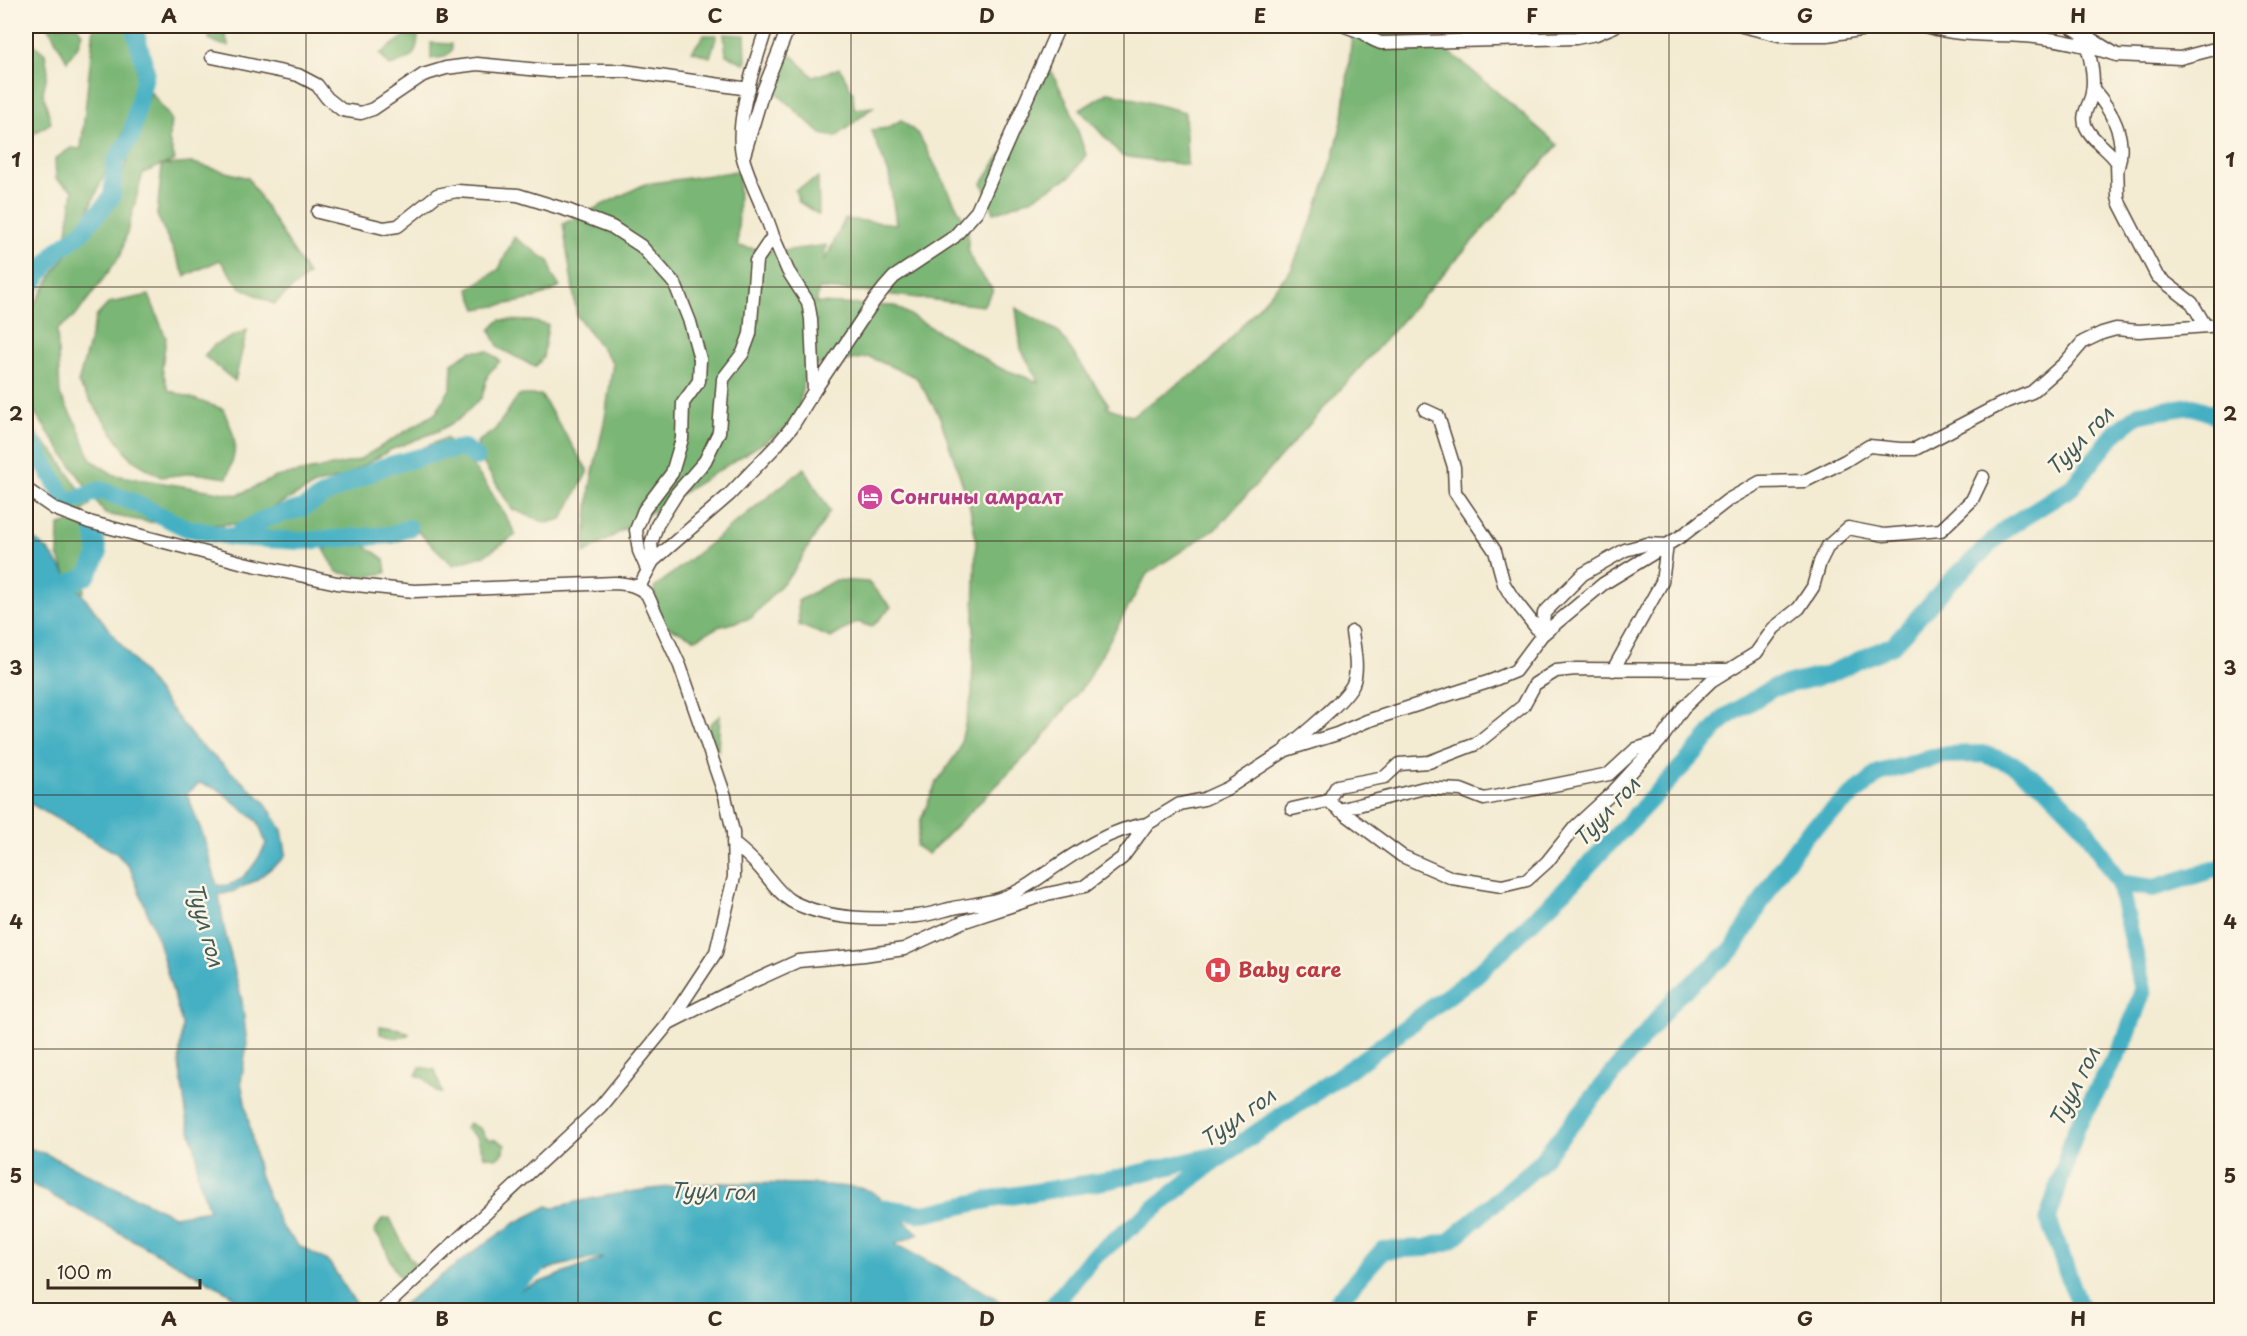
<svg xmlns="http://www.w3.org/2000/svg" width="2247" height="1336" viewBox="0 0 2247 1336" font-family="'Playpen Sans',sans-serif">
  <rect width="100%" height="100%" fill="#fcf5e5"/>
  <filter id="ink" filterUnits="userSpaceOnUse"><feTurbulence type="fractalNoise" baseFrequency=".0167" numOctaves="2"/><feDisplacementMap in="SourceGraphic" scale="12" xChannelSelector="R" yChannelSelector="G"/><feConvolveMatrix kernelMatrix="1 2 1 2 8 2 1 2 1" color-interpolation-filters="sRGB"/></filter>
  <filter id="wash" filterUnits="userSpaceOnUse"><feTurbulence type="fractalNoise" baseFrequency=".008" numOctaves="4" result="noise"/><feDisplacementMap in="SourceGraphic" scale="24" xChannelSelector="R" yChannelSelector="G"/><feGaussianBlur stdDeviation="1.35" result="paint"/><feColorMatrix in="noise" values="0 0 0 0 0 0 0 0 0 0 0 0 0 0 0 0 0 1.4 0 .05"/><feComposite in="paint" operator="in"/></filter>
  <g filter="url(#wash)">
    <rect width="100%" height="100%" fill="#f3ebd2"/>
    <path fill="#7ab675" stroke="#5a704a" stroke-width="1.5" d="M48,26H77L82,33L78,46L67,61Z
      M94,26H128L137,58V101L83,223L66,238L73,190L56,179L55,159L71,148L81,149Z
      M211,26H222L229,46L222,45L209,39Z
      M1353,26H1415L1461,61L1558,145L1219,526L1147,574L1086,682L1038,744L928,854L916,846L921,819L936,783L959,750L972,695L976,539L969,503L939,415L916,377L869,357L807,367L808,351L797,422L584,554L590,487L605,418L613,363L577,316L563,224L645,184L739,171L738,246L775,252L826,245L824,262L845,219L896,224L889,174L871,130L888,128L901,120L919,135L968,228V249L974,266L993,290L983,306L861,291L819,289L816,303L895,306L998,367L1039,382L1021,349L1016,308L1059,332L1109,405L1106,407L1131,416L1208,364L1291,270L1315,213L1333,159L1343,117Z
      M724,34L745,35L746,64L726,55Z
      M704,35H717L710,57L692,51Z
      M405,36H418C417,58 410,59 390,66L380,54Z
      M31,42L45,54L48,71L43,92L51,123L28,137L26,133V43Z
      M431,43L451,44L452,50L445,57L431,59Z
      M793,56L813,77L840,68L853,93L854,109L873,107L836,137L821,134L768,85L777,59Z
      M1045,59L1070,108L1086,155L1071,176L1033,198L994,213L982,183L1012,138Z
      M151,92L171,119L169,140L175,160L163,165L193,163L248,178L308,275L274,304L240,287L220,260L185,276L157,215L162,165L143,173L121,255L77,314L57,330L60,395L78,427L91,460L114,475L238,495L276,477L357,461L436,413L451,387L452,363L471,351H488L500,361L488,374L482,397L458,420L438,431L390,450L344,477L317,484L242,524L190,525L148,522L105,514L26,400V318L55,271L120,180Z
      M1109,92L1185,112L1187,165L1122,156L1080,110Z
      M818,178L819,215L799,202L795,190Z
      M514,237L550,262L552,275L560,287C534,302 506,304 477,309L469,289L499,269Z
      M149,295L166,338L162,368L168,390L223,409C237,441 239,445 227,478L194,473L161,477L131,459L78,383L96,317L109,303Z
      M500,320L531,321L548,325L543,358L535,367L499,348L490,330Z
      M247,330L235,381L204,356L214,345Z
      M519,395H541L588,471L562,519L546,523L512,509L480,458L477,442L494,431Z
      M26,416L33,431L57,456L90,505L80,514L65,513L56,491L35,466L26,449Z
      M446,438C476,464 497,500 516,535L485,555L453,565L410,524L376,531L249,541L241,531L253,524L304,509L372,470Z
      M804,468L830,511L793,572L751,618L718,627L696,639L659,623L654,588Z
      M75,521L93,536L92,559L84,570V592L73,590L58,555L59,525Z
      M357,540L384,559L386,573L364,577L337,572L324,549Z
      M835,580L868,582L891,607L872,627L857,622L831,638L799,625L798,601Z
      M720,716L718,750L709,738L710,724Z
      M380,1026L400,1029L409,1034C399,1040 391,1037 380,1034Z
      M420,1067L435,1070L442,1093L436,1092L425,1079L416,1075Z
      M469,1123L481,1129L487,1139L497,1140L505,1145L504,1152L496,1158L484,1156L477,1137L465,1128Z
      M390,1218L409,1257L416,1265L404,1280C387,1267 390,1245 374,1232L382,1219Z"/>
    <path fill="#45b0c3" stroke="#406d70" stroke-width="1.5" fill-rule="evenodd" d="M26,533L47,549L195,740L264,801L282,830L286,853L284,858L256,880L234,891L219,895L224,928L242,1001L247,1044L241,1082L259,1174L281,1226L298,1245L329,1262L360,1310H250L227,1292L26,1181V1147L46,1154L174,1216L209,1210L197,1174V1155L187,1119L179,1064L182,1024L157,937L130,868L116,853L26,801ZM199,783L218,789L258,822L266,844C257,862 240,890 217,885L204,838L187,794Z
      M722,1183L812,1184L862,1188L873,1192L919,1234L895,1244L994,1297L1009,1310H493L488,1304L482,1310H395L483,1245L517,1222L548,1206L552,1208C608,1193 663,1186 722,1183ZM602,1258V1259L490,1301C506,1278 573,1260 602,1258Z"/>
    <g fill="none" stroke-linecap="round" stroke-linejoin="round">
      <path stroke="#45b0c3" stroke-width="18" d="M26,292L58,250L81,233L112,197L115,162L131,137L146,71L134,26
        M26,432L67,503L101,490L133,502L186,528L232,537L301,541L392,535L409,528
        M232,537L264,519L303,508L326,494L383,467L443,451L464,448L476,457
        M51,591L87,576L98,555L94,530
        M2119,883L2154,888L2222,867
        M867,1211L885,1208L924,1214L992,1199L1110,1180L1217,1155
        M475,1310L535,1269
        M1043,1310L1052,1307L1091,1259L1205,1168L1361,1061L1477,974L1564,891L1690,758L1726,717L1773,688L1826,675L1893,645L1949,583L2008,527L2072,487L2116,432L2139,414L2191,406L2222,417
        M1330,1310L1383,1250L1425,1248L1450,1241L1537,1166L1675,998L1734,948L1780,870L1806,834L1879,773L1943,755L1983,754L2013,764L2048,789L2083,825L2119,883L2143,990L2125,1040L2077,1126L2048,1219L2081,1310"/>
    </g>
  </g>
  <g filter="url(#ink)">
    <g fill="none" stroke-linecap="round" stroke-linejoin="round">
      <defs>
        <path id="minor" d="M1345,26L1364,33
          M1363,26C1364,37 1371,39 1381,43L1576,38L1596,34L1615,26
          M1742,26L1779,35H1827L1886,26
          M1925,26C1966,38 1995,33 2035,37C2064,40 2089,46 2117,55
          M2070,26L2117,55L2180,58L2222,47
          M2087,46C2091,60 2095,77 2092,92C2091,104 2080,114 2086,127C2092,141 2109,149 2117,162L2118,197L2120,204L2157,276L2192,303L2205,325
          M212,57L298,75L317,85L327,98L342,110L361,113L373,109L423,75L446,68L477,64L550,71H624L749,89
          M2093,89C2112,111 2127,137 2118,167
          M744,155L763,91L789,26
          M318,212L384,228L398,226L437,195L457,191L518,195L570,211L612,227L641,246L675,284L690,322L700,359L699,381L683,403L682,439L672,473L644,510L636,530L639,551L647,569
          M814,391L874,301L885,287L894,277L954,237L977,211L1059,26
          M1425,410L1438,416L1454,467L1455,492L1495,551L1504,584L1512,597L1542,635
          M26,489L55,509L89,522L244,563L337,583L414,591L615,583C629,584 637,585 647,594L680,666L725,796L733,832L734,877L716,952L669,1023L601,1106L382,1310
          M653,561L651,544L657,525L677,493L705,461L719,432L723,379L743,353L750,334L756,261L773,236C765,209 750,184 743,158C733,122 756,61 767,26
          M639,587L653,561L729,495L776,446L791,428L814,391L811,319L808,302L788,271L773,236
          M1542,635L1544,613L1583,574L1625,550L1647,544L1667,545L1662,582L1613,670
          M1288,747C1304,733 1344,702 1353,684C1359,669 1354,648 1352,632
          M1328,801L1402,856L1452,878L1502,886L1527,880L1547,862L1575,827L1612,793L1660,741L1683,708L1711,681L1756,653L1774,628L1799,608L1813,587L1820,562L1828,546L1848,528L1884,535L1941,530L1972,500L1983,477
          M1292,809L1328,801L1337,786L1385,777L1399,764L1429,762L1476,744L1523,706L1535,684L1556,671L1576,669L1727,670
          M1339,810L1424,788L1461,790L1484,799L1609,774L1636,749L1659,742
          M733,843C743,851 752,859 760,868C770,879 778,893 791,901C827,920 878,921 917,916C929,915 941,911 953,908C985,902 1001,903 1030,884C1066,860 1103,830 1147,824
          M669,1023L732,991L798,961L864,955L904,949L962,922L1047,894L1085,886L1122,858L1147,824L1180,804L1204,799L1228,788L1286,750L1337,734L1367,721L1491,681L1515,671L1542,635L1603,584L1683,535L1728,500L1760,482L1805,481L1845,461L1869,446L1900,449H1915L2001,404L2032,392L2065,363L2083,342L2102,333L2116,329L2139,331L2222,325"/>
      </defs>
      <use href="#minor" stroke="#574739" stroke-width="15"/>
      <use href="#minor" stroke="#fff" stroke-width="12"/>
    </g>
  </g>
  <path fill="none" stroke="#3b2a1e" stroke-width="1.5" stroke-opacity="0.55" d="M306,26V1310M578,26V1310M851,26V1310M1124,26V1310M1396,26V1310M1669,26V1310M1941,26V1310M26,287H2222M26,541H2222M26,795H2222M26,1049H2222"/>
  <defs>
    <symbol id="hotel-disc" viewBox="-11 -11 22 22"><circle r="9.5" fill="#d1479c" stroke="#fcf5e5"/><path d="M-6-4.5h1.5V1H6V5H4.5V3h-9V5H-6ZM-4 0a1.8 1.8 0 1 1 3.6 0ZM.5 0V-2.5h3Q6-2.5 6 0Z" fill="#fff"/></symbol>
    <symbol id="hospital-disc" viewBox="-11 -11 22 22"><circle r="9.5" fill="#e0444e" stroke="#fcf5e5"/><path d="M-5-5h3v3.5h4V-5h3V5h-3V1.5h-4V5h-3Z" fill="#fff"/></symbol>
  </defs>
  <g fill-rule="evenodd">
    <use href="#hotel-disc" x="855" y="482" width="30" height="30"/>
    <use href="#hospital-disc" x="1203" y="955" width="30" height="30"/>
  </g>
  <g text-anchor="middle" stroke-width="5" stroke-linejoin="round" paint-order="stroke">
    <g font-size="20" font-weight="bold" fill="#b23c85" stroke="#fcf5e5" text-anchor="start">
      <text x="890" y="504">Сонгины амралт</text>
    </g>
    <g font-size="20" font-weight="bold" fill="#be3a42" stroke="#fcf5e5" text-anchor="start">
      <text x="1238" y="977">Baby care</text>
    </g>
    <g font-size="21" font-style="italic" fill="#3e5958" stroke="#fcf5e5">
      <text transform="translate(2080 441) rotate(-46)" y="7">Туул гол</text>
      <text transform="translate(1607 812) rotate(-47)" y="7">Туул гол</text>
      <text transform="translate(205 925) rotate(75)" y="7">Туул гол</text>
      <text transform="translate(2075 1087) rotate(-63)" y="7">Туул гол</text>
      <text transform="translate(1238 1118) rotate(-35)" y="7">Туул гол</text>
      <text transform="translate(713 1192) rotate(2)" y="7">Туул гол</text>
    </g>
  </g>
  <rect width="2247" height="1336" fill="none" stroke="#fcf5e5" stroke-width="66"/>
  <path d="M48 1279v9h152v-9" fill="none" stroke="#3b2a1e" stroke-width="3"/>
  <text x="57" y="1279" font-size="18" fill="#3b2a1e" stroke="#fcf5e5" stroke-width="4.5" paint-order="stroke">100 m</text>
  <rect x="33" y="33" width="2181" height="1270" fill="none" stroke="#3b2a1e" stroke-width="2"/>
  <g font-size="20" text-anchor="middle" font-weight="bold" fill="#3b2a1e">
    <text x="169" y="23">A</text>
    <text x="442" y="23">B</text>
    <text x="715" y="23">C</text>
    <text x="987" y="23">D</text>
    <text x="1260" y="23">E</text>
    <text x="1532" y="23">F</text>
    <text x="1805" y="23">G</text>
    <text x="2078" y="23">H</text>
    <text x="16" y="167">1</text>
    <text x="2230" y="167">1</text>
    <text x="16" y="421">2</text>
    <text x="2230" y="421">2</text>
    <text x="16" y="675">3</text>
    <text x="2230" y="675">3</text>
    <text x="16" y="929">4</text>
    <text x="2230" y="929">4</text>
    <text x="16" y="1183">5</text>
    <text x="2230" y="1183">5</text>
    <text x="169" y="1326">A</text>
    <text x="442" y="1326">B</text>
    <text x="715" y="1326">C</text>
    <text x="987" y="1326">D</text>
    <text x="1260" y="1326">E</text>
    <text x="1532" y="1326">F</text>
    <text x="1805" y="1326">G</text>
    <text x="2078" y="1326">H</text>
  </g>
</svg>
